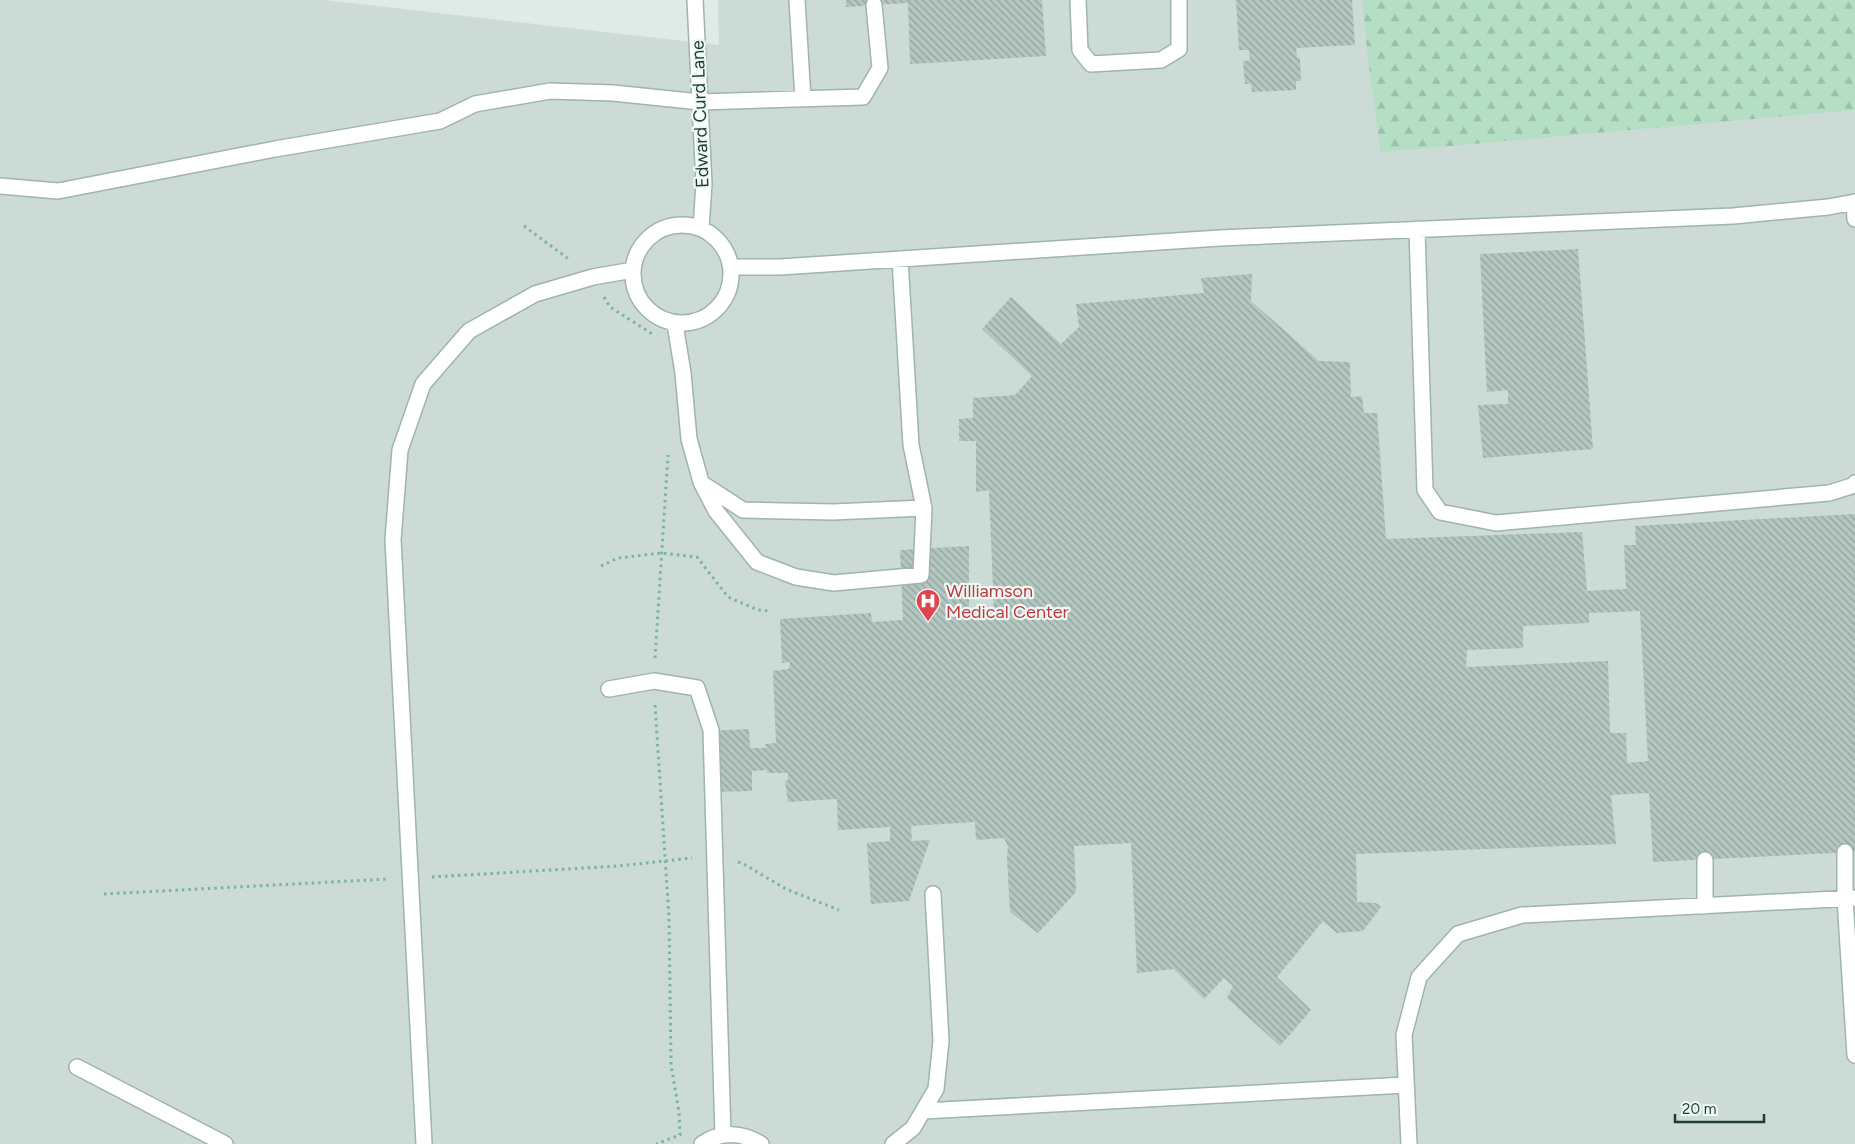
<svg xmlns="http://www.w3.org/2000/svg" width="1855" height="1144" viewBox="0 0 1855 1144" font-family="Figtree,sans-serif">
  <defs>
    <pattern id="forest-firs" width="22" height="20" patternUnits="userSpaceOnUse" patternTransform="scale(1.25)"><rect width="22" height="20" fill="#b4dfc5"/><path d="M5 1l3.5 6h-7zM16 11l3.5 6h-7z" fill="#9ac0aa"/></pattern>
    <pattern id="building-back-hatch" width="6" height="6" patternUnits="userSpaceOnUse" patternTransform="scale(1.25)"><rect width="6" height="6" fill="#b3c6c0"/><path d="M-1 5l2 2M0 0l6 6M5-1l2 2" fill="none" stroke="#91a29d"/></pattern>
  </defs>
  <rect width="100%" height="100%" fill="#deebe7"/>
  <path fill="#ccdbd6" d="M0,0H325L719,45L718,0H1382L1855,69V1144H0Z"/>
  <path fill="url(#forest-firs)" d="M1362,0H1855V110L1381,152L1369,67Z"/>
  <path fill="url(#building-back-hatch)" fill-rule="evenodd" d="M846,0H1042L1046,56L910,64L908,3L846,7Z
    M1236,0H1352L1355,45L1296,48L1297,58H1300L1301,81H1296V90L1252,92L1251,84H1245L1243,61H1250L1249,50H1239Z
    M1578,249L1593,449L1483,458L1478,405L1508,404V390L1487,392L1480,254Z
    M1252,274L1251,301L1319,361L1350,362L1351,397L1362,396L1364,413H1377L1386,539L1582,532L1587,591L1626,589L1624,545H1636L1635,526L1855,514V852L1653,862L1649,793L1611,795L1616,844L1356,854L1357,902L1376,903L1381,907L1363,931L1337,933L1323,921L1277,977L1311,1010L1280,1046L1227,998L1233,986L1224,978L1204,999L1174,969L1137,973L1131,843L1074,846L1076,892L1038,933L1010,912L1007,859L1008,847L1004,838L976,840L975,822L911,826L912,841L930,840L909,901L871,904L867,843L890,841V827L838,830L837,799L788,802L785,781L788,780V773H767V770L752,771V791L709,792L706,731L749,729L750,748H766L765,744L776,743L773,671L789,669L790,662L782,663L780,619L871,613L872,622L903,620L900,550L969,546V615L994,613L989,490L976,492V441H959V419L973,418V398L1015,395L1032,376L982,329L1011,297L1061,344L1079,327L1076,304L1204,293L1201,278ZM1640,611L1648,761L1627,763L1626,733H1610L1608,661L1466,667L1467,650L1523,648V626L1589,623V613Z"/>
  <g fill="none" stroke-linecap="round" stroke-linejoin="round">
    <defs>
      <path id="minor" d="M695,0L704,184L701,228
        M797,0L803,99
        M1078,0L1080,50L1091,64L1161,60L1179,49V0
        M0,186L58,191L275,149L440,121L475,104L550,91L613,93L700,102L863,97L880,68L874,5
        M1854,202L1855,219
        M633 274a49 49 0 1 1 98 0a49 49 0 1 1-98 0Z
        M1417,229L1425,490L1440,512L1496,523L1829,493L1855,485V483
        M731,267H780L1220,238L1733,216L1828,207L1855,202
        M675,324L683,373L689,439L701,482L716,511L757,562L796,577L834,583L921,575L924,508L911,445L900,259
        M703,484L743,510L833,512L924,508
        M609,689L654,681L697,688L711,730L723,1135
        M1845,852V899L1855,1055
        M1705,906V860
        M77,1067L225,1144
        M923,1111L1406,1085
        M424,1144L393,540L400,450L423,384L469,331L535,294L593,277L633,270
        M702,1144C721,1131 742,1132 761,1144
        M893,1144L913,1128L936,1089L941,1041L933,894
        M1409,1144L1404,1035L1419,977L1458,934L1522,915L1855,898"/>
    </defs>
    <use href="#minor" stroke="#a0b3af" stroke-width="18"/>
    <path stroke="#7ab2a7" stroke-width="3" stroke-dasharray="2.5 4" stroke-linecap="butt" d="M524,226L570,260
      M604,297L610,307L654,335
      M601,566L618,558L661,553L697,557L728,597L758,610L769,611
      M655,658L668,455
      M655,705L669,917L671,1065L679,1112L680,1135L656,1144
      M738,862L742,863L786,889L839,910
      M432,877L618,866L692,858
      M104,894L388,879"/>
    <use href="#minor" stroke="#fff" stroke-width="15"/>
  </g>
  <defs>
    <symbol id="hospital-pin" viewBox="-11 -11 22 30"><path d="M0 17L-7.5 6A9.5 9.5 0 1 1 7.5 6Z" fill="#e0444e" stroke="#eef8f4"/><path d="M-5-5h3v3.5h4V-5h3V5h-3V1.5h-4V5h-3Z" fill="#fff"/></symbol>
  </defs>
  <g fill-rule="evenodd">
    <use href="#hospital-pin" x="914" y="587" width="28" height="38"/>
  </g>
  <g text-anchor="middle" stroke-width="4.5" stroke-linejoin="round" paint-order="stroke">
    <g font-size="18" fill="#1d3c38" stroke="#eef8f4">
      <text transform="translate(700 114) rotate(-92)" y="6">Edward Curd Lane</text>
    </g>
    <g font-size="18" fill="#be3a42" stroke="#eef8f4" text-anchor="start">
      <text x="946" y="597">Williamson<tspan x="946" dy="21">Medical Center</tspan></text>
    </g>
  </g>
  <path d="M1675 1114v8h89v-8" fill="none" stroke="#1d3c38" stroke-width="2.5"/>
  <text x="1682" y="1114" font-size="15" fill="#1d3c38" stroke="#eef8f4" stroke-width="4" paint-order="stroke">20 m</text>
</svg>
